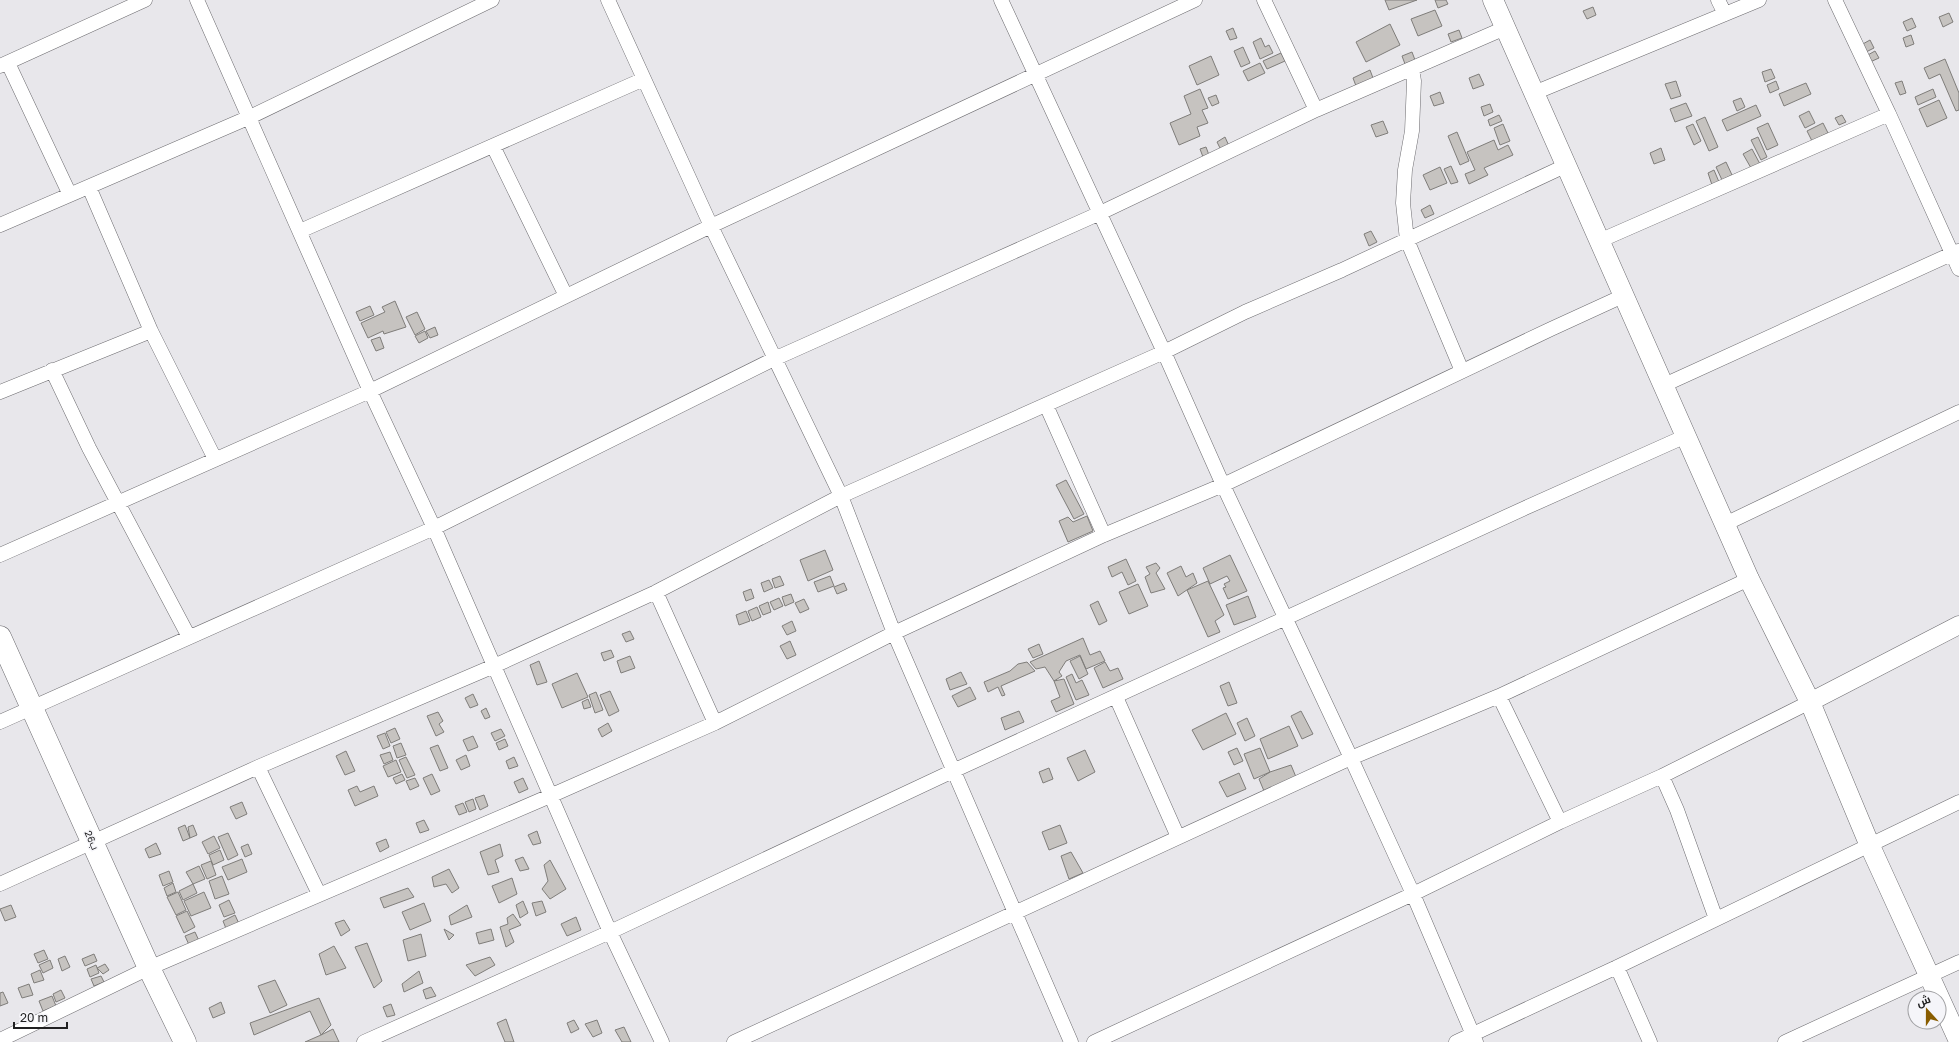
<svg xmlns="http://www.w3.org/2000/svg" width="1959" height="1042" viewBox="0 0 1959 1042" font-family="'Golos Text',Cairo,sans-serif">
  <rect width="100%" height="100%" fill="#e8e7eb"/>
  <path fill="#c6c3c0" stroke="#7f7d7a" d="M1385,0H1417L1389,10Z
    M1435,0H1446L1448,4L1438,8Z
    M1593,7L1596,15L1587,19L1583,11Z
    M1435,10L1442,26L1418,36L1411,19Z
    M1949,13L1953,22L1943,27L1939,17Z
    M1912,18L1916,27L1907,31L1903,22Z
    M1390,24L1400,45L1366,62L1356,42Z
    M1233,28L1237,38L1230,40L1226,31Z
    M1459,30L1462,38L1451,42L1448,34Z
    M1911,35L1914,44L1906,47L1903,38Z
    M1261,38L1265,47L1269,45L1273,53L1260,59L1253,42Z
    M1870,40L1874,48L1864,53L1861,45Z
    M1243,47L1250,63L1241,67L1234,51Z
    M1875,51L1879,58L1870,62L1866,56Z
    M1412,52L1415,60L1405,64L1402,56Z
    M1281,53L1285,61L1267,69L1263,61Z
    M1211,56L1219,75L1197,85L1189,66Z
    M1945,59L1959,93V110L1956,111L1940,74L1929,79L1924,68Z
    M1260,63L1265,73L1248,81L1243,71Z
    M1771,69L1775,78L1765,82L1762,72Z
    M1370,70L1373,78L1356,86L1353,78Z
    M1479,74L1484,85L1473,89L1469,78Z
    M1676,81L1681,96L1671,99L1665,84Z
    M1776,81L1779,89L1770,93L1767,85Z
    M1902,81L1906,93L1900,95L1895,83Z
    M1806,83L1811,94L1784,106L1779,94Z
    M1200,89L1208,108L1202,110L1208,123L1197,127L1200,136L1179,145L1170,123L1191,114L1184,96Z
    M1933,89L1936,97L1918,105L1915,97Z
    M1440,92L1444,103L1434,106L1430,96Z
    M1216,95L1219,103L1212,106L1208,98Z
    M1741,98L1745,107L1737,111L1733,101Z
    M1939,100L1947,118L1927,127L1919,109Z
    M1686,103L1692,116L1675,122L1670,109Z
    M1490,104L1493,112L1484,116L1481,107Z
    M1756,105L1761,116L1727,131L1722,120Z
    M1809,111L1815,123L1805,128L1799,116Z
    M1499,115L1502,121L1490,126L1488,120Z
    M1842,115L1846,122L1839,125L1835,118Z
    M1705,117L1718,147L1709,151L1696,121Z
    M1383,121L1388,133L1376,137L1371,125Z
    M1768,123L1778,145L1767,150L1757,128Z
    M1823,123L1828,133L1812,141L1807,131Z
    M1503,124L1510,141L1500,145L1494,128Z
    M1693,124L1701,141L1694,145L1686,127Z
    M1457,132L1469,161L1460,165L1448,136Z
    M1225,137L1229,146L1221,150L1217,142Z
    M1758,137L1767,157L1761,160L1751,140Z
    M1494,140L1498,150L1508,145L1513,155L1484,168L1488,175L1469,184L1465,174L1475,170L1467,152Z
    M1206,147L1209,155L1203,157L1200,149Z
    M1661,148L1665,160L1654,164L1650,153Z
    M1752,149L1760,164L1751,168L1743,154Z
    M1726,162L1732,175L1722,180L1716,167Z
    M1451,166L1458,182L1451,184L1444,169Z
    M1440,167L1447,183L1430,190L1423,175Z
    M1714,170L1719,182L1712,185L1708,173Z
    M1430,205L1434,214L1425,218L1421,210Z
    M1371,231L1377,242L1369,246L1364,234Z
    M395,301L406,327L384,334L383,331L368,338L361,323L385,312L382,307Z
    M370,306L374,315L360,321L356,312Z
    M417,312L425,329L415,335L406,317Z
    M435,327L438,335L430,338L426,331Z
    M425,331L428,338L419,343L415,336Z
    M380,337L384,348L376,351L371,340Z
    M1066,480L1084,514L1074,519L1056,485Z
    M1087,516L1093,531L1068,542L1059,521L1068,517L1073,522Z
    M825,550L833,570L808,581L800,560Z
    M1230,555L1247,591L1228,599L1223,588L1226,587L1224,584L1230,581L1227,576L1210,584L1203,568Z
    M1126,559L1136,581L1128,585L1122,572L1112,577L1108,567Z
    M1156,563L1160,568L1156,573L1165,589L1151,593L1145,577L1150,574L1146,567Z
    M1181,566L1186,577L1193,573L1197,583L1178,596L1167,573Z
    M780,576L784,585L775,588L772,579Z
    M830,576L834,586L818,592L814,582Z
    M769,580L773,588L764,592L761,583Z
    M1208,581L1224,615L1215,621L1220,632L1208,637L1187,590Z
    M844,583L847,590L837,594L834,587Z
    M1138,584L1148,606L1129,614L1119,592Z
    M751,589L754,598L746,601L743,592Z
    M791,594L794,602L785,606L782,597Z
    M1248,596L1256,617L1234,625L1226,605Z
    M779,598L783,606L774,610L770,602Z
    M804,599L809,609L800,613L795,603Z
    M1098,601L1107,621L1099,625L1090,605Z
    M768,602L771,612L763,615L759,606Z
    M757,607L761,617L752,621L748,611Z
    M746,611L750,621L739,625L736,615Z
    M792,621L796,631L787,635L782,626Z
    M630,631L634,639L626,642L622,634Z
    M1083,638L1090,655L1100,651L1105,661L1086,669L1080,655L1066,661L1059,672L1062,676L1054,681L1045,667L1036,669L1030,662Z
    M790,641L796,655L787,659L780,646Z
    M1039,644L1043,654L1033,658L1028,649Z
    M611,650L614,657L604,661L601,653Z
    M630,656L635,668L621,673L617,661Z
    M1080,656L1088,674L1079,679L1070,661Z
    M539,661L547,682L537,685L530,665Z
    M1027,662L1035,671L1001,686L1005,695L1002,696L998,687L988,692L984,682L1010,671L1018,664Z
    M1105,662L1110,671L1118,668L1123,679L1103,688L1094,668Z
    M961,672L967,684L950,690L946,679Z
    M577,673L588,697L562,708L552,684Z
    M1072,674L1076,683L1082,680L1089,695L1076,700L1066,677Z
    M1064,679L1074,704L1056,712L1051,701L1060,697L1054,681Z
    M1229,682L1237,703L1228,706L1220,686Z
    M970,687L976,699L958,707L952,696Z
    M610,691L619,711L609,716L600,695Z
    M596,692L603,710L595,713L589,695Z
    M473,694L478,705L470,708L465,698Z
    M588,699L591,707L584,709L582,702Z
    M486,708L490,717L485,719L481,711Z
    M1019,711L1024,722L1005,730L1001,718Z
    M1301,711L1313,734L1302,739L1291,716Z
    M438,712L443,721L439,724L444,732L436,736L427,716Z
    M1226,713L1236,734L1203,750L1192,730Z
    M1247,718L1255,736L1245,741L1237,723Z
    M608,723L612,731L602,737L598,729Z
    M1289,726L1298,746L1268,759L1260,739Z
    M395,728L400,739L391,743L386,732Z
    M501,729L505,736L495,741L491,733Z
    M385,733L390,746L383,749L377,736Z
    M473,736L478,747L468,751L463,740Z
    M505,739L508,746L499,750L496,743Z
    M401,743L406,755L397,758L393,746Z
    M438,745L448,768L440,771L430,748Z
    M1237,748L1243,761L1234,765L1228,752Z
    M1260,748L1270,772L1254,779L1244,754Z
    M1085,750L1095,772L1078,781L1067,758Z
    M346,751L355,771L345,775L336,756Z
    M390,752L393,760L384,764L380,755Z
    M466,755L470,766L461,770L456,760Z
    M406,757L415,775L407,778L399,760Z
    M514,757L518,766L509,769L506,761Z
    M396,760L401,772L388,777L383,766Z
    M1291,765L1296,777L1264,791L1259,779L1270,772Z
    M1049,768L1053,779L1043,783L1039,772Z
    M1239,773L1246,789L1227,797L1219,782Z
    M402,774L405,780L396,784L393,778Z
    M432,774L440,791L431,795L423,778Z
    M415,778L419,786L410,790L406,781Z
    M523,778L528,789L519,793L514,782Z
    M357,786L360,792L374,786L378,796L355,806L348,790Z
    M484,795L488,806L480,810L475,798Z
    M473,799L476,809L469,812L465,802Z
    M242,802L247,814L236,819L230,807Z
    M463,803L467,812L459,815L455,806Z
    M424,820L429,830L420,833L416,823Z
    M185,825L190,838L183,841L178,828Z
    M193,825L197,835L190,838L188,827Z
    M1060,825L1067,843L1049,850L1042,832Z
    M537,831L541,843L533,845L528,835Z
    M228,833L238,855L228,860L218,837Z
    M214,836L220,848L208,854L202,842Z
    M386,839L389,847L380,852L376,843Z
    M156,843L161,854L149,858L145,849Z
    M248,844L252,854L245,857L241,847Z
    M500,844L503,856L495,860L499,872L488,875L480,852Z
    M220,850L224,860L213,865L209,855Z
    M1071,852L1083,873L1069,879L1061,856Z
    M523,857L529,869L520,871L515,860Z
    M242,859L247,872L228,880L222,867Z
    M550,860L566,889L550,899L542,889L548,881L544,865Z
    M211,861L216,875L207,879L201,865Z
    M199,866L205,879L193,884L186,872Z
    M449,869L459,888L452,893L446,884L434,887L432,877Z
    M169,871L173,882L163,886L159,875Z
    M222,876L229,894L215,899L209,881Z
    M512,878L517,894L499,903L492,886Z
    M173,883L176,892L167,896L164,888Z
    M193,884L197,893L183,900L179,891Z
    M408,888L414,897L384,908L380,898Z
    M178,892L186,910L176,915L167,897Z
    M204,892L211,908L191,916L184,901Z
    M229,900L235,913L224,917L219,905Z
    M523,901L528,913L520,918L516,905Z
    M542,901L546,912L536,916L532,903Z
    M424,903L431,921L410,930L402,912Z
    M11,905L16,917L5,921L0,909Z
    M467,905L472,917L451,925L449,916Z
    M187,911L195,927L184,933L176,916Z
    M513,914L521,925L509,930L514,942L506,947L500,927L508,924L507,918Z
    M235,915L240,926L227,931L223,921Z
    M576,917L581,930L567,936L561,924Z
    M344,920L350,930L341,936L335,923Z
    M444,929L454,935L449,940Z
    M491,929L494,940L479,944L476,933Z
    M195,932L200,943L190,947L185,936Z
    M421,934L426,956L408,961L403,940Z
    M367,943L382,981L374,988L355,947Z
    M334,946L346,968L326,975L319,954Z
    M44,950L48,959L38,963L34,954Z
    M94,954L97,961L85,966L82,959Z
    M65,956L70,967L62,971L58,959Z
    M490,957L495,965L475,976L466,965Z
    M50,960L53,968L43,973L39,965Z
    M105,964L109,970L103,974L97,968Z
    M96,965L99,973L90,977L87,969Z
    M40,970L44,980L34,983L31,974Z
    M419,971L423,983L404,992L402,984Z
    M101,976L104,982L94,986L91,979Z
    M275,980L287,1005L270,1013L258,986Z
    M29,984L33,995L22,998L18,988Z
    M431,987L436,996L426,999L423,990Z
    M61,990L65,998L56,1002L53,994Z
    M3,992L8,1003L0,1006V993Z
    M52,996L56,1006L43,1011L39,1001Z
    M319,998L331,1025L321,1035L310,1011L254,1035L250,1023Z
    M221,1002L225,1013L213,1018L209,1008Z
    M391,1004L395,1015L387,1017L383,1007Z
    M506,1019L514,1042H505L497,1023Z
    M574,1020L579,1029L571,1033L567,1023Z
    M597,1020L602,1033L593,1037L585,1024Z
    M624,1027L631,1042H622L615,1030Z
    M333,1029L339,1042H305L321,1035Z"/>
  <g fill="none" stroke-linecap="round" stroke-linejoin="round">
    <defs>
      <path id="minor" d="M197,0L370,391L434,528L610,932L662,1042
        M608,0L711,226L841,496L894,633L1071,1042
        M1001,0L1164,352L1223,485L1351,758L1413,894L1476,1042
        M1264,0L1316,110
        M1718,0L1725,14
        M1835,0L1889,114
        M8,63L70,195
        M0,66L145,0
        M1412,69L1414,81L1412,131L1405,170L1403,203L1407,240L1462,371
        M1534,93L1759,0
        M493,146L566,296
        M89,187L151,331L215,459
        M0,225L250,117L492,0
        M300,231L644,79
        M1599,241L1889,114L1959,269
        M52,370L89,448L189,637
        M1664,385L1958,251
        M0,392L151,331
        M1046,405L1104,535
        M1725,524L1959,412
        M0,555L370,391L711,226L1195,0
        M656,592L715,723
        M1499,696L1560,822
        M1116,697L1178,837
        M0,722L434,528L774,359L1098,214L1316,110L1505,28
        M258,767L319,894
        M1662,776L1677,810L1716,919
        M0,884L258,767L494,666L656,592L841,496L1164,352L1245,312L1342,270L1565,166
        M1617,967L1650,1042
        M0,1040L149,968L550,796L715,723L894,633L1104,535L1223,485L1551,329L1623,296
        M364,1042L610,932L953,771L1525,508L1686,436
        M734,1042L1351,758L1499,696L1749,579
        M1094,1042L1413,894L1560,822L1662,776L1810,702
        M1456,1042L1617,967L1959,802
        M1785,1042L1959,962"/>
      <path id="tertiary" d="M1810,702L1959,625"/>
      <path id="secondary" d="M1493,0L1749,579L1810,702L1870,846L1959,1041"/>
      <path id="trunk" d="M0,637L149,968L185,1042"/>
    </defs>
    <use href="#minor" stroke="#6c6b6f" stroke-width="15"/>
    <use href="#tertiary" stroke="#6c6b6f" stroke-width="19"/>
    <use href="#secondary" stroke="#6c6b6f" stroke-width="21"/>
    <use href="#trunk" stroke="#6c6b6f" stroke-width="23"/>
    <use href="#minor" stroke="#fff" stroke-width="14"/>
    <use href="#tertiary" stroke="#fff" stroke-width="18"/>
    <use href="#secondary" stroke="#fff" stroke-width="20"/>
    <use href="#trunk" stroke="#fff" stroke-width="22"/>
  </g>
  <g text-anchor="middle" stroke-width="3" stroke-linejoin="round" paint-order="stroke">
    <g font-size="10" fill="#202021" stroke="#f5f5f9">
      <text transform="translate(92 840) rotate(66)" y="4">26ب</text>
    </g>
  </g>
  <g transform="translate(1927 1010) rotate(339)"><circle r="19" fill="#f5f5f9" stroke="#a0a0a3"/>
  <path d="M0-3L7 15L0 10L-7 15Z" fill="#895d00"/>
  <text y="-6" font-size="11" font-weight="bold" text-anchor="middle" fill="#202021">ش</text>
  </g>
  <path d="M14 1022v6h53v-6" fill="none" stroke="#202021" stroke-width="2"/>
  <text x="20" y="1022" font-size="12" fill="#202021" stroke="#f5f5f9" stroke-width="3" paint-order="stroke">20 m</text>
</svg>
